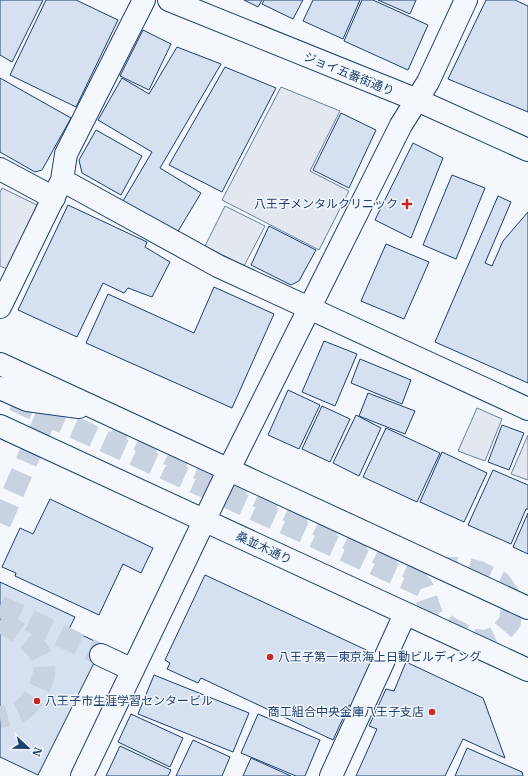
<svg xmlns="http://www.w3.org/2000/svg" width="528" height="776" viewBox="0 0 528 776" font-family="'IBM Plex Serif','Noto Sans JP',serif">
  <rect width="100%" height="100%" fill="#f4f7fb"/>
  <path fill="#e3e8f0" stroke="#687fa3" d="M281,87L340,111L310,171L349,191L319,250L222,200Z
    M2,188L37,205L7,269L0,266V192Z
    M225,206L265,226L244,266L205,246Z
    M477,408L502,419L485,461L458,451Z
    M528,435V480L511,474Z"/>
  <path fill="#d5e0f0" stroke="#1d3f73" d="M0,0H43L12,62L0,55Z
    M46,0H76L118,20L76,107L10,75Z
    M244,0H262L258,7Z
    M264,0H303L293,19L262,4Z
    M313,0H360L343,39L303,21Z
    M362,0H373L428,25L408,70L344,41Z
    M378,0H416L410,14Z
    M486,0H515L528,6V112L448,79Z
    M143,30L171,44L149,90L120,76Z
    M177,47L221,64L160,168L201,193L177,233L123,201L152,152L98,120L122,78L149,94Z
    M225,67L276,88L222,192L169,165Z
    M0,78L71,118L42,170L35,172L0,152Z
    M341,113L376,130L349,188L313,170Z
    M96,130L142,156L121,195L82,173L79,160Z
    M413,143L443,158L411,238L375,220Z
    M452,175L485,188L456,259L423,245Z
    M498,196L511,202L485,263L492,266L503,241L528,212V383L435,342Z
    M68,205L147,242L145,247L170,262L152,297L128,288L124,293L103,283L77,337L18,310Z
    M269,226L316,250L299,281L291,285L251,265Z
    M386,244L429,262L404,319L361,301Z
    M214,287L274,314L232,408L86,343L108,294L194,333Z
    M324,341L357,354L335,406L302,392Z
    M360,359L411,380L402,404L351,383Z
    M288,390L320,405L299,449L268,435Z
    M368,393L415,411L405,434L359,416Z
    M322,406L350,419L330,462L302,449Z
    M356,415L381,428L359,476L333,463Z
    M502,425L524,433L509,470L488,462Z
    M386,428L440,453L417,502L363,477Z
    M442,452L487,473L464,522L420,502Z
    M493,470L528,485V509H526L511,544L468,525Z
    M50,499L153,548L141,573L123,564L99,615L15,576L16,573L2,567L20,528L33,534Z
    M528,513V554L513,547Z
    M205,575L375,654L351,706L349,705L333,740L201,678L198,683L167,669L170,663L165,660Z
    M0,582L75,617L69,629L103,645L38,775L0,757Z
    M406,662L483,698L505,758L463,739L445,776H356L377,729L369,726L386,689L394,691Z
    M154,675L249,713L233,752L138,714Z
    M131,714L183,738L170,767L118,742Z
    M258,714L320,740L305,776H296L241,753Z
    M193,740L230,757L222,776H176Z
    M120,746L171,770L168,776H106Z
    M467,748L522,772L523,776H455Z
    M251,758L291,776H243Z"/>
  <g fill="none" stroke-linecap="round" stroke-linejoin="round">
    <path stroke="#c9d2e0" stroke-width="22" stroke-dasharray="22 11" stroke-linecap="butt" d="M14,400L422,586L432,615L449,627L474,640L487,641L498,636L510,622L512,604L507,592L500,582L479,572L464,568H447L436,575H424L113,428
      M0,523L52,403
      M0,606L101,655
      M0,621C15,630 34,641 42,657C50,671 37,697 26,707C20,713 8,716 0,717"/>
    <defs>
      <path id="minor" d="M169,0L417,100L528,150
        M0,169L54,198
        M62,180L218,266L528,409
        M0,307L62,180L66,154L144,0
        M0,364L528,608
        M0,388L27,400L79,407
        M0,426L528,670
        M101,655L133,670
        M82,776L229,469L401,125L428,82L466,0
        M331,776L405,614"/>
    </defs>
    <use href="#minor" stroke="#1d3f73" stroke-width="24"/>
    <use href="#minor" stroke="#f4f7fb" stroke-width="22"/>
  </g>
  <g fill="#c62828" stroke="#f4f7fb" stroke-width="1.5">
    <path d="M405 198h4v4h4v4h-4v4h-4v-4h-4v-4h4z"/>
    <circle cx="270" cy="657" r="4"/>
    <circle cx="37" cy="701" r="4"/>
    <circle cx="432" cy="712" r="4"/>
  </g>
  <g text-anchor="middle" stroke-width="3" stroke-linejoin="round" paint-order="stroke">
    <g font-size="12" fill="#1d3f73" stroke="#f4f7fb">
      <text transform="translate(349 74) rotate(22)" y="4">ジョイ五番街通り</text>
      <text transform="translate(264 548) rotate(25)" y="4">桑並木通り</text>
    </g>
    <g font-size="12" fill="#1d3f73" stroke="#f4f7fb" text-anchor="end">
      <text x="398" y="208">八王子メンタルクリニック</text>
      <text x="278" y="661" text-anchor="start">八王子第一東京海上日動ビルディング</text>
      <text x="45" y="705" text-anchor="start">八王子市生涯学習センタービル</text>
      <text x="424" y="716">商工組合中央金庫八王子支店</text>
    </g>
  </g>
  <g transform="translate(28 748) rotate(112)" stroke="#f4f7fb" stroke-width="3" paint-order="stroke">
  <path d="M0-3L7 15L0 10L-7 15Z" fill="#1d3f73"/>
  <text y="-6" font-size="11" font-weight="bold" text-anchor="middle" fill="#1d3f73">N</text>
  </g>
</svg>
